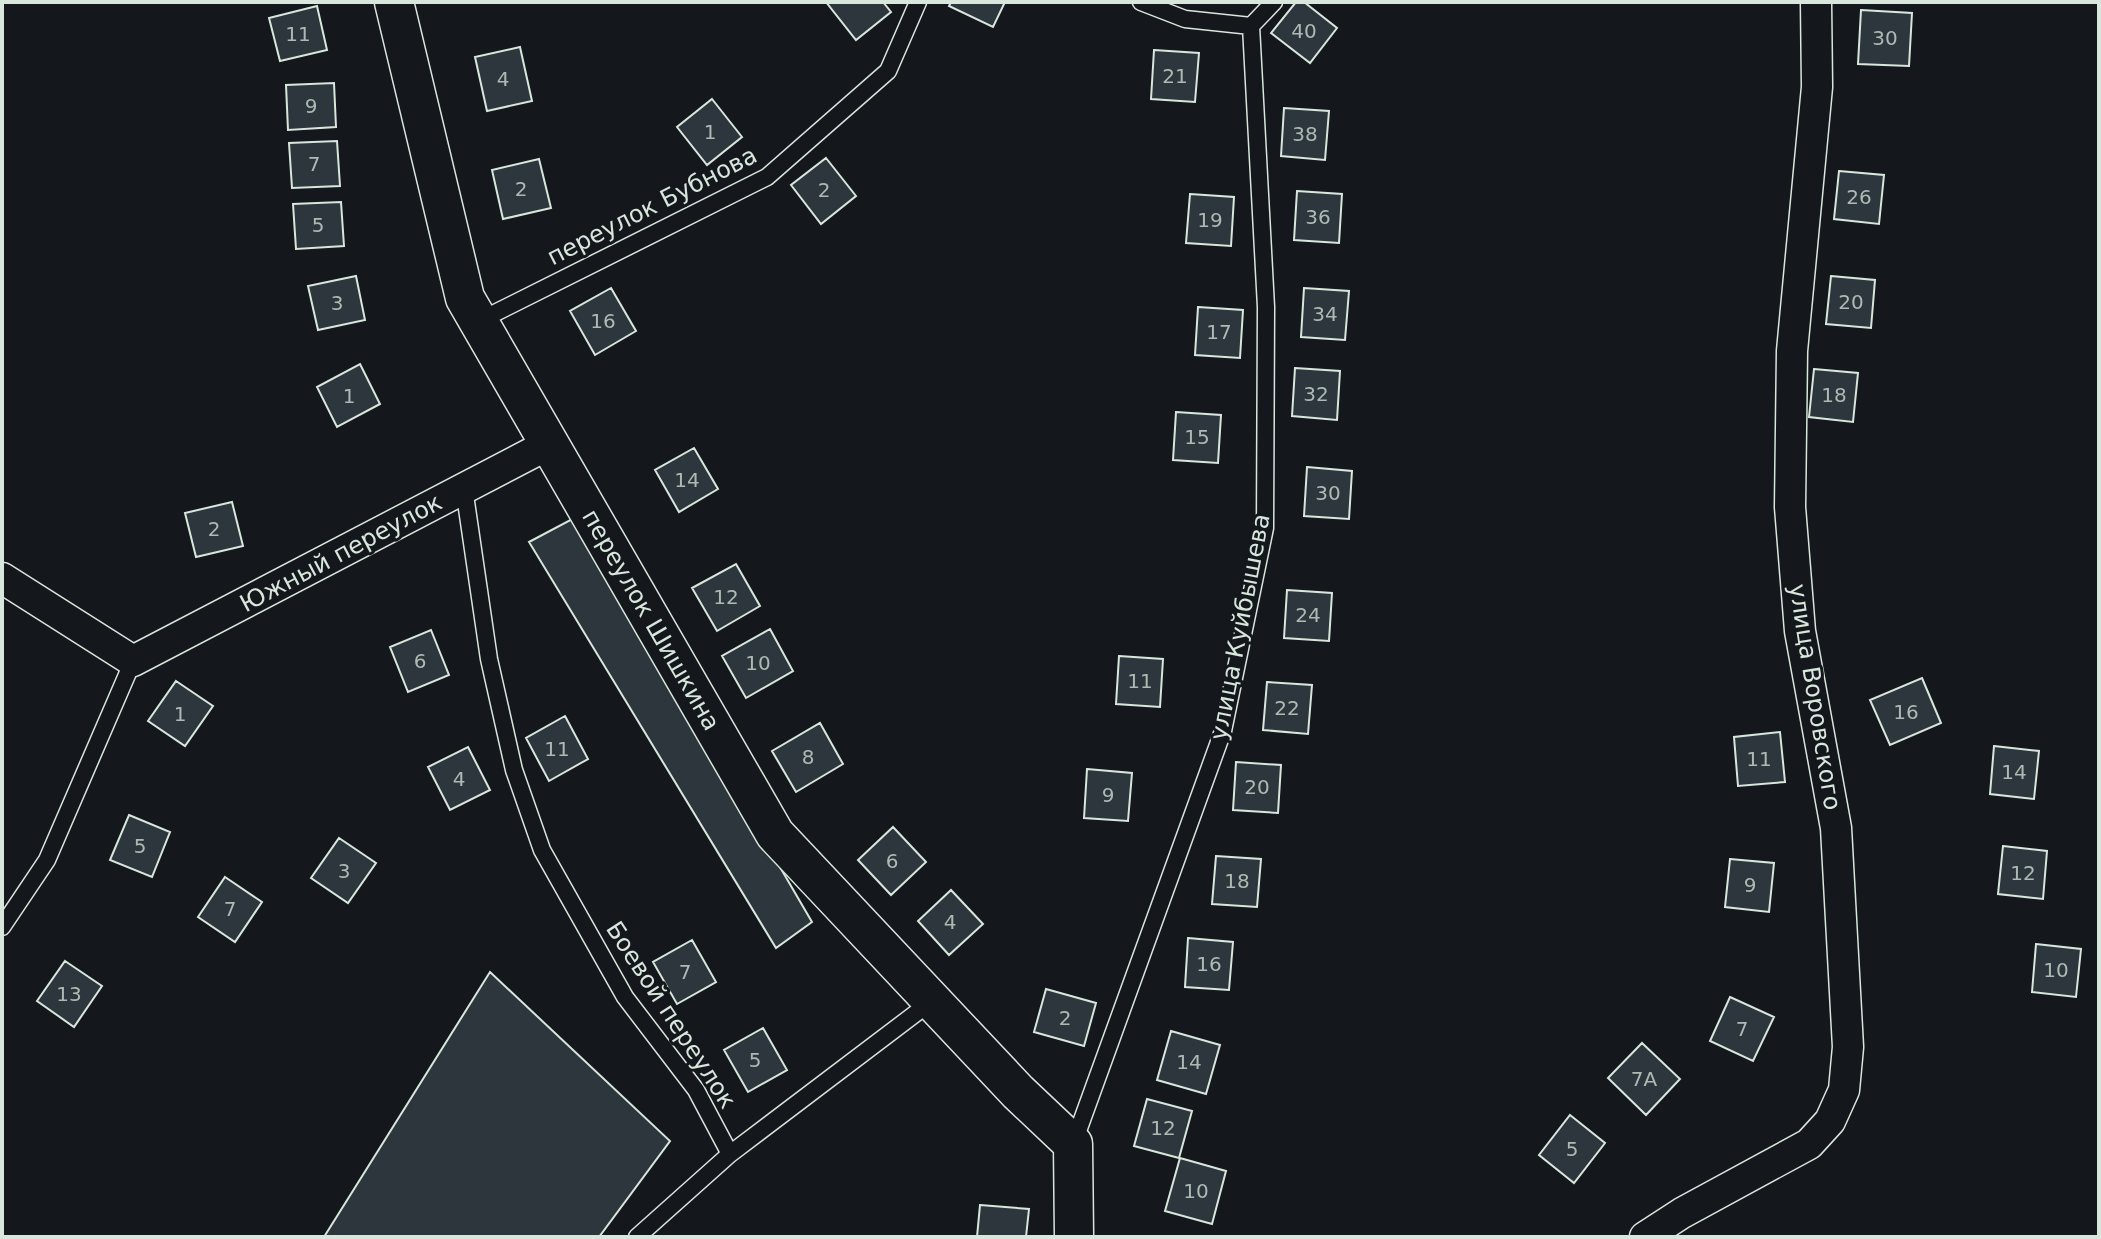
<svg xmlns="http://www.w3.org/2000/svg" width="2101" height="1239" viewBox="0 0 2101 1239" font-family="'DejaVu Sans',sans-serif">
  <rect width="100%" height="100%" fill="#14181c"/>
  <path fill="#2c363c" stroke="#d8e6dc" stroke-width="2" d="M826,2H883L891,12L856,40Z
    M951,2H1005L993,27L949,6Z
    M1296,2H1304L1337,28L1310,63L1271,33Z
    M317,6L327,50L280,61L269,18Z
    M1861,10L1912,13L1909,66L1858,64Z
    M520,47L532,101L487,111L475,57Z
    M1154,50L1199,53L1195,102L1151,99Z
    M334,83L336,127L288,130L286,85Z
    M712,99L742,137L707,165L677,127Z
    M1284,108L1329,111L1325,160L1281,156Z
    M337,141L340,186L292,188L289,143Z
    M826,158L856,196L821,224L791,185Z
    M539,159L551,208L503,219L492,170Z
    M1839,171L1884,175L1879,224L1834,219Z
    M1297,191L1342,194L1339,243L1294,240Z
    M1190,194L1234,197L1231,246L1186,243Z
    M341,202L344,246L296,249L293,204Z
    M356,276L365,320L318,330L308,286Z
    M1831,276L1875,280L1871,328L1826,324Z
    M611,288L636,331L595,355L570,311Z
    M1304,288L1349,291L1345,340L1301,337Z
    M1198,307L1243,310L1240,358L1195,355Z
    M360,364L380,404L337,427L317,387Z
    M1295,368L1340,371L1337,420L1292,416Z
    M1814,369L1858,373L1853,422L1809,417Z
    M1176,412L1221,415L1218,463L1173,460Z
    M694,448L718,489L679,512L655,470Z
    M1307,467L1352,471L1349,519L1304,516Z
    M232,502L243,546L196,557L185,513Z
    M576,517L812,922L776,948L529,542Z
    M736,564L760,606L717,631L692,588Z
    M1287,590L1332,593L1329,641L1284,638Z
    M770,629L793,671L746,698L722,656Z
    M431,630L449,675L408,692L390,647Z
    M1119,656L1163,659L1160,707L1116,704Z
    M1922,678L1941,723L1890,745L1870,700Z
    M176,681L213,706L185,746L148,721Z
    M1267,682L1312,685L1308,734L1263,730Z
    M565,716L588,759L549,781L526,738Z
    M820,723L843,764L796,792L772,751Z
    M1780,732L1785,782L1738,786L1734,737Z
    M1994,746L2039,751L2034,799L1990,794Z
    M468,747L490,790L450,810L428,767Z
    M1236,762L1281,765L1278,813L1233,810Z
    M1087,769L1132,773L1128,821L1084,818Z
    M129,815L170,832L152,877L110,860Z
    M893,827L926,862L891,895L858,860Z
    M339,838L376,863L348,903L311,878Z
    M2003,846L2047,851L2043,899L1998,894Z
    M1216,856L1261,859L1257,907L1212,904Z
    M1730,859L1774,863L1769,912L1725,907Z
    M225,877L262,902L235,942L198,917Z
    M951,890L983,924L949,955L918,921Z
    M1188,938L1233,942L1229,990L1185,987Z
    M692,940L716,982L677,1004L653,962Z
    M2036,944L2081,949L2076,997L2032,992Z
    M65,961L102,986L74,1027L37,1001Z
    M490,972L670,1141L599,1237H324Z
    M1046,989L1096,1003L1084,1046L1034,1032Z
    M1730,997L1774,1017L1753,1061L1710,1041Z
    M763,1028L787,1070L748,1092L724,1050Z
    M1171,1031L1220,1045L1206,1094L1157,1080Z
    M1642,1043L1680,1079L1646,1115L1608,1078Z
    M1147,1099L1192,1111L1179,1158L1134,1146Z
    M1570,1115L1605,1143L1574,1183L1539,1155Z
    M1180,1158L1226,1171L1212,1224L1165,1211Z
    M980,1205L1029,1209L1026,1237H977Z"/>
  <g fill="none" stroke-linecap="round" stroke-linejoin="round">
    <defs>
      <path id="service" d="M1141,2L1185,19L1251,26
        M479,321L767,177L888,71L918,2
        M464,488L489,659L514,770L542,850L625,997L696,1090L730,1154
        M2,927L47,860L133,661
        M1074,1142L1223,731L1265,528L1266,307L1251,26L1274,2
        M637,1237L730,1154L932,1001"/>
      <path id="minor" d="M2,578L133,661L549,444
        M1645,1237L1682,1213L1809,1144L1830,1121L1844,1090L1848,1047L1836,828L1800,631L1790,507L1792,351L1817,87L1816,2"/>
      <path id="tertiary" d="M394,2L465,298L775,834L1018,1092L1073,1144L1074,1237"/>
    </defs>
    <use href="#service" stroke="#d8e6dc" stroke-width="19"/>
    <use href="#minor" stroke="#d8e6dc" stroke-width="33"/>
    <use href="#tertiary" stroke="#d8e6dc" stroke-width="41"/>
    <use href="#service" stroke="#14181c" stroke-width="16"/>
    <use href="#minor" stroke="#14181c" stroke-width="30"/>
    <use href="#tertiary" stroke="#14181c" stroke-width="38"/>
  </g>
  <g text-anchor="middle" stroke-width="6" stroke-linejoin="round" paint-order="stroke">
    <g font-size="20" fill="#adbab4">
      <text x="1304" y="38">40</text>
      <text x="298" y="41">11</text>
      <text x="1885" y="45">30</text>
      <text x="1175" y="83">21</text>
      <text x="503" y="86">4</text>
      <text x="311" y="113">9</text>
      <text x="710" y="139">1</text>
      <text x="1305" y="141">38</text>
      <text x="314" y="171">7</text>
      <text x="521" y="196">2</text>
      <text x="824" y="197">2</text>
      <text x="1859" y="204">26</text>
      <text x="1318" y="224">36</text>
      <text x="1210" y="227">19</text>
      <text x="318" y="232">5</text>
      <text x="1851" y="309">20</text>
      <text x="337" y="310">3</text>
      <text x="1325" y="321">34</text>
      <text x="603" y="328">16</text>
      <text x="1219" y="339">17</text>
      <text x="1316" y="401">32</text>
      <text x="1834" y="402">18</text>
      <text x="349" y="403">1</text>
      <text x="1197" y="444">15</text>
      <text x="687" y="487">14</text>
      <text x="1328" y="500">30</text>
      <text x="214" y="536">2</text>
      <text x="726" y="604">12</text>
      <text x="1308" y="622">24</text>
      <text x="420" y="668">6</text>
      <text x="758" y="670">10</text>
      <text x="1140" y="688">11</text>
      <text x="1287" y="715">22</text>
      <text x="1906" y="719">16</text>
      <text x="180" y="721">1</text>
      <text x="557" y="756">11</text>
      <text x="808" y="764">8</text>
      <text x="1759" y="766">11</text>
      <text x="2014" y="779">14</text>
      <text x="459" y="786">4</text>
      <text x="1257" y="794">20</text>
      <text x="1108" y="802">9</text>
      <text x="140" y="853">5</text>
      <text x="892" y="868">6</text>
      <text x="344" y="878">3</text>
      <text x="2023" y="880">12</text>
      <text x="1237" y="888">18</text>
      <text x="1750" y="892">9</text>
      <text x="230" y="916">7</text>
      <text x="950" y="929">4</text>
      <text x="1209" y="971">16</text>
      <text x="2056" y="977">10</text>
      <text x="685" y="979">7</text>
      <text x="69" y="1001">13</text>
      <text x="1065" y="1025">2</text>
      <text x="1742" y="1036">7</text>
      <text x="755" y="1067">5</text>
      <text x="1189" y="1069">14</text>
      <text x="1644" y="1086">7А</text>
      <text x="1163" y="1135">12</text>
      <text x="1572" y="1156">5</text>
      <text x="1196" y="1198">10</text>
    </g>
    <g font-size="24" fill="#d8e6dc" stroke="#14181c">
      <text transform="translate(652 206) rotate(-27)" y="8">переулок Бубнова</text>
      <text transform="translate(341 553) rotate(-28)" y="8">Южный переулок</text>
      <text transform="translate(651 620) rotate(60)" y="8">переулок Шишкина</text>
      <text transform="translate(1240 627) rotate(-79)" y="8">улица Куйбышева</text>
      <text transform="translate(1815 697) rotate(81)" y="8">улица Воровского</text>
      <text transform="translate(671 1015) rotate(57)" y="8">Боевой переулок</text>
    </g>
  </g>
  <rect width="2101" height="1239" fill="none" stroke="#d8e6dc" stroke-width="8"/>
</svg>
